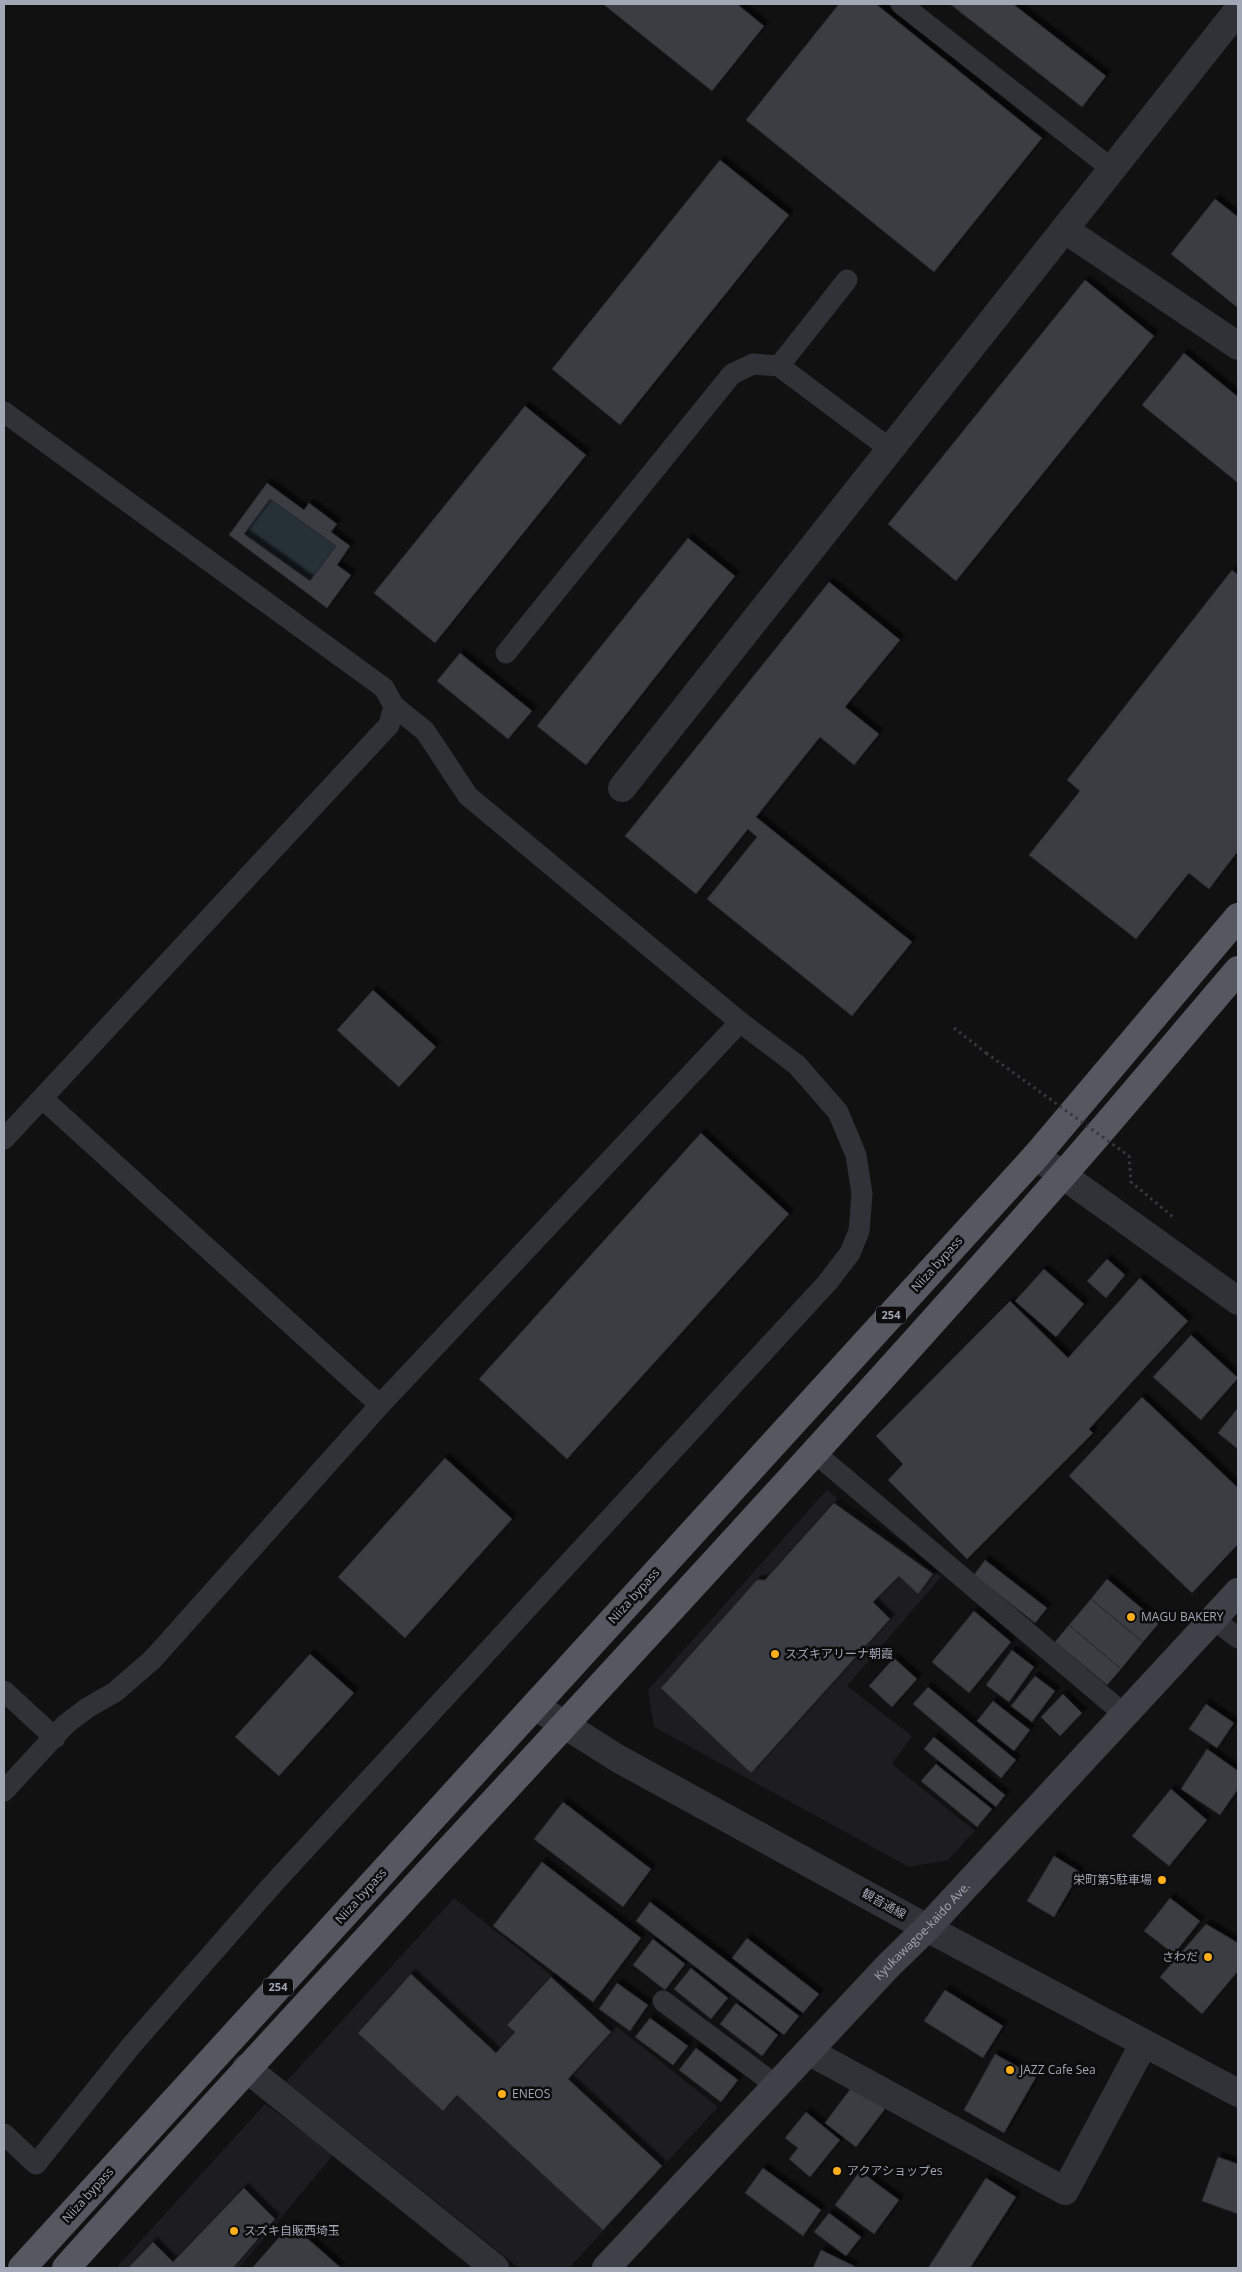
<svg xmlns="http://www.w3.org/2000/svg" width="1242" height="2272" viewBox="0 0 1242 2272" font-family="'Open Sans','Noto Sans JP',sans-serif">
  <defs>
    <filter id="shadow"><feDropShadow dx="4.5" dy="-4.5" stdDeviation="1" flood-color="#0009"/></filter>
  </defs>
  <rect width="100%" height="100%" fill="#111112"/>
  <path fill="#1d1d1f" d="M827,1490L941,1577L847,1686L912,1736L892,1764L975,1831L948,1860L909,1867L654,1727L648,1690Z
    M454,1898L718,2107L569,2268H519L286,2082Z
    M265,2104L334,2154L239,2268H116Z"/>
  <path fill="#263037" d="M270,499L336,546L310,581L244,534Z"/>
  <path fill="#3b3c42" stroke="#2a2a2e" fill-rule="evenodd" filter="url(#shadow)" d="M603,4H737L764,26L712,91Z
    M839,4H876L1042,138L934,272L746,120Z
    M950,4H1013L1106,76L1082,107Z
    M720,160L789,215L620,425L552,369Z
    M1215,199L1238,217V308L1171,254Z
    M1085,280L1154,336L956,581L888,524Z
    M1184,353L1238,397V483L1142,405Z
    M525,406L586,455L435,643L374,593Z
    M267,483L304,510L309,503L337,524L331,532L350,546L337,565L351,575L327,608L229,535ZM270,499L336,546L310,581L244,534Z
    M688,538L735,576L586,765L537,726Z
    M1232,570L1238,575V851L1209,889L1189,873L1136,939L1029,855L1080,791L1067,780Z
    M829,582L900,640L845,707L879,734L854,765L820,737L756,817L912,942L852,1016L707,899L757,837L748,829L696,894L625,836Z
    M460,653L532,711L508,739L437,681Z
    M373,990L436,1047L399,1087L337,1030Z
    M701,1133L789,1214L567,1459L479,1379Z
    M1107,1259L1125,1275L1106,1298L1087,1281Z
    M1044,1269L1084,1304L1056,1337L1015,1301Z
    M1140,1278L1188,1321L1089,1429L1093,1433L967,1559L888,1480L903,1464L876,1436L1010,1301L1068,1358Z
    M1191,1335L1238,1378L1201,1420L1153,1377Z
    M1142,1397L1238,1488V1544L1192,1593L1069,1476Z
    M1238,1408V1449L1218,1433Z
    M445,1458L512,1519L405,1638L338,1577Z
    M834,1503L933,1574L918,1594L899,1576L873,1602L890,1619L751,1773L661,1688L757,1580H765Z
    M985,1560L1047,1608L1035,1623L974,1575Z
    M1107,1579L1159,1623L1143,1642L1091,1599Z
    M1091,1599L1143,1642L1121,1669L1069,1625Z
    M974,1611L1011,1642L969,1693L932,1662Z
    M1069,1625L1121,1669L1107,1685L1055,1642Z
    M1012,1650L1034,1667L1009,1702L986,1685Z
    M310,1654L354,1693L279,1776L235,1737Z
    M894,1658L917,1679L892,1707L869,1686Z
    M1035,1676L1055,1691L1032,1722L1011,1706Z
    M928,1687L1016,1760L1001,1778L913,1704Z
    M1063,1694L1082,1713L1060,1736L1041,1717Z
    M993,1701L1030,1730L1014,1751L977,1721Z
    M1206,1704L1234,1723L1217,1748L1189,1729Z
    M934,1737L1005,1795L996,1807L924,1749Z
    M1207,1749L1238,1771V1789L1220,1815L1181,1789Z
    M936,1764L992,1809L977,1827L921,1781Z
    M1171,1789L1207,1820L1169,1866L1132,1836Z
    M563,1802L651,1869L623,1907L534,1839Z
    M1054,1856L1080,1872L1054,1917L1027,1901Z
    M542,1862L641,1938L593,2002L493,1926Z
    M1170,1898L1200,1921L1174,1954L1144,1931Z
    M650,1902L799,2016L784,2035L636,1921Z
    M1206,1924L1238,1943V1971L1202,2014L1160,1977Z
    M747,1938L819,1994L803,2013L732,1958Z
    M653,1939L685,1964L665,1990L633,1965Z
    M691,1968L728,1998L711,2019L674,1989Z
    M411,1974L496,2053L515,2032L507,2025L551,1977L611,2032L568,2079L662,2166L603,2230L457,2095L443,2111L358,2033Z
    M617,1983L648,2005L630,2031L599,2009Z
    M945,1990L1003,2026L983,2058L924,2021Z
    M736,2003L778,2035L762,2056L720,2024Z
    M650,2018L688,2046L673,2065L635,2037Z
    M696,2048L738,2080L721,2102L679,2070Z
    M995,2054L1036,2077L1004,2133L964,2110Z
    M854,2084L885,2109L856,2147L825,2123Z
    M806,2112L840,2140L810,2177L789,2159L798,2148L785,2138Z
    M1218,2157L1238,2164V2214L1202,2201Z
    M763,2168L821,2210L803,2236L745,2193Z
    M860,2171L899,2200L874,2234L835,2205Z
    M986,2178L1016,2197L970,2268H928Z
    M244,2188L275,2219L233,2268H128L153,2242L173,2262Z
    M829,2213L861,2237L846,2256L814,2232Z
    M291,2224L341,2268H252Z
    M821,2250L854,2266L853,2268H813Z"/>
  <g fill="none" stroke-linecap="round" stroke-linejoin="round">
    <path stroke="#37393f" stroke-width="3" stroke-dasharray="2.5 4" stroke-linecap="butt" d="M954,1028L986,1053"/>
    <path stroke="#313238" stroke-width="21" d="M901,4L1112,169
      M779,366L847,280
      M4,412L384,688L394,706L389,725L4,1139
      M506,653L732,374L753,364L779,366L890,449
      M42,1098L380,1405
      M815,1453L1124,1714
      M1213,1619L1238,1638
      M4,1691L55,1738
      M4,1791L66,1724L87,1708L115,1692L153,1659L380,1405L740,1022
      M663,2001L777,2086
      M4,2134L36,2164L131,2046L273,1884L827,1283L850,1253L859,1231L862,1194L856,1155L838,1112L797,1065L740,1022L468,796L425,731L394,706"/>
    <path stroke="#313238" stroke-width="28" d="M1064,229L1238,346
      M622,788L1238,10
      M810,2052L1065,2191L1144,2043
      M246,2068L495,2268"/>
    <path stroke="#313238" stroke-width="28" d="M1036,1156L1238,1301
      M535,1706L617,1758L927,1928L1238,2093"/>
    <path stroke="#3f4148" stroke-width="28" id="s1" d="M606,2268L888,1966L927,1928L1238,1592"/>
    <path stroke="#555860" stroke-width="28" d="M22,2268L1036,1156L1238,917
      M66,2268C395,1903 736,1547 1061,1177C1121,1109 1179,1039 1238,970"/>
    <path stroke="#37393f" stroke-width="3" stroke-dasharray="2.5 4" stroke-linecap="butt" d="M986,1053L1129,1156L1131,1182L1173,1217"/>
  </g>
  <g fill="#ffae1c" stroke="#0c0c0d" stroke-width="2">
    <circle cx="1131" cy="1617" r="5"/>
    <circle cx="775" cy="1654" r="5"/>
    <circle cx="1162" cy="1880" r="5"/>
    <circle cx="1208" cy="1957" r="5"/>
    <circle cx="1010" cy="2070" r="5"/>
    <circle cx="502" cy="2094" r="5"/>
    <circle cx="837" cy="2171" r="5"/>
    <circle cx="234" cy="2231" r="5"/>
  </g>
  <g text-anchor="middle" stroke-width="5" stroke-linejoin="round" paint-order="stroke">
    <g fill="#0c0c0d" stroke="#747882" stroke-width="1">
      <rect x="876" y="1306.5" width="30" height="17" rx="4"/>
      <rect x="263" y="1978.5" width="30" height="17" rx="4"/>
    </g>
    <g font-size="11" font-weight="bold" fill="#a1a7b4">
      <text x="891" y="1319">254</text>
      <text x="278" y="1991">254</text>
    </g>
    <g font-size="12" fill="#a1a7b4" stroke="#0c0c0d">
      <text transform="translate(937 1264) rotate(-48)" y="4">Niiza bypass</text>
      <text transform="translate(634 1596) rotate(-48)" y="4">Niiza bypass</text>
      <text transform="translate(361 1896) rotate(-48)" y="4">Niiza bypass</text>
      <text transform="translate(884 1904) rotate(29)" y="4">観音通線</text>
      <text dy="4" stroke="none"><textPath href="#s1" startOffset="462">Kyukawagoe-kaido Ave.</textPath></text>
      <text transform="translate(88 2195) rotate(-48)" y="4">Niiza bypass</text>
    </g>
    <g font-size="12" fill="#a1a7b4" stroke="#0c0c0d" text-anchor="start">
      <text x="1141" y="1621">MAGU BAKERY</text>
      <text x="785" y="1658">スズキアリーナ朝霞</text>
      <text x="1152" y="1884" text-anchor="end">栄町第5駐車場</text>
      <text x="1198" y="1961" text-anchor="end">さわだ</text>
      <text x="1020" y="2074">JAZZ Cafe Sea</text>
      <text x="512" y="2098">ENEOS</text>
      <text x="847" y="2175">アクアショップes</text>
      <text x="244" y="2235">スズキ自販西埼玉</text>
    </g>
  </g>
  <rect width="1242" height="2272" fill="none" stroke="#a1a7b4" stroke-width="10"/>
</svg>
